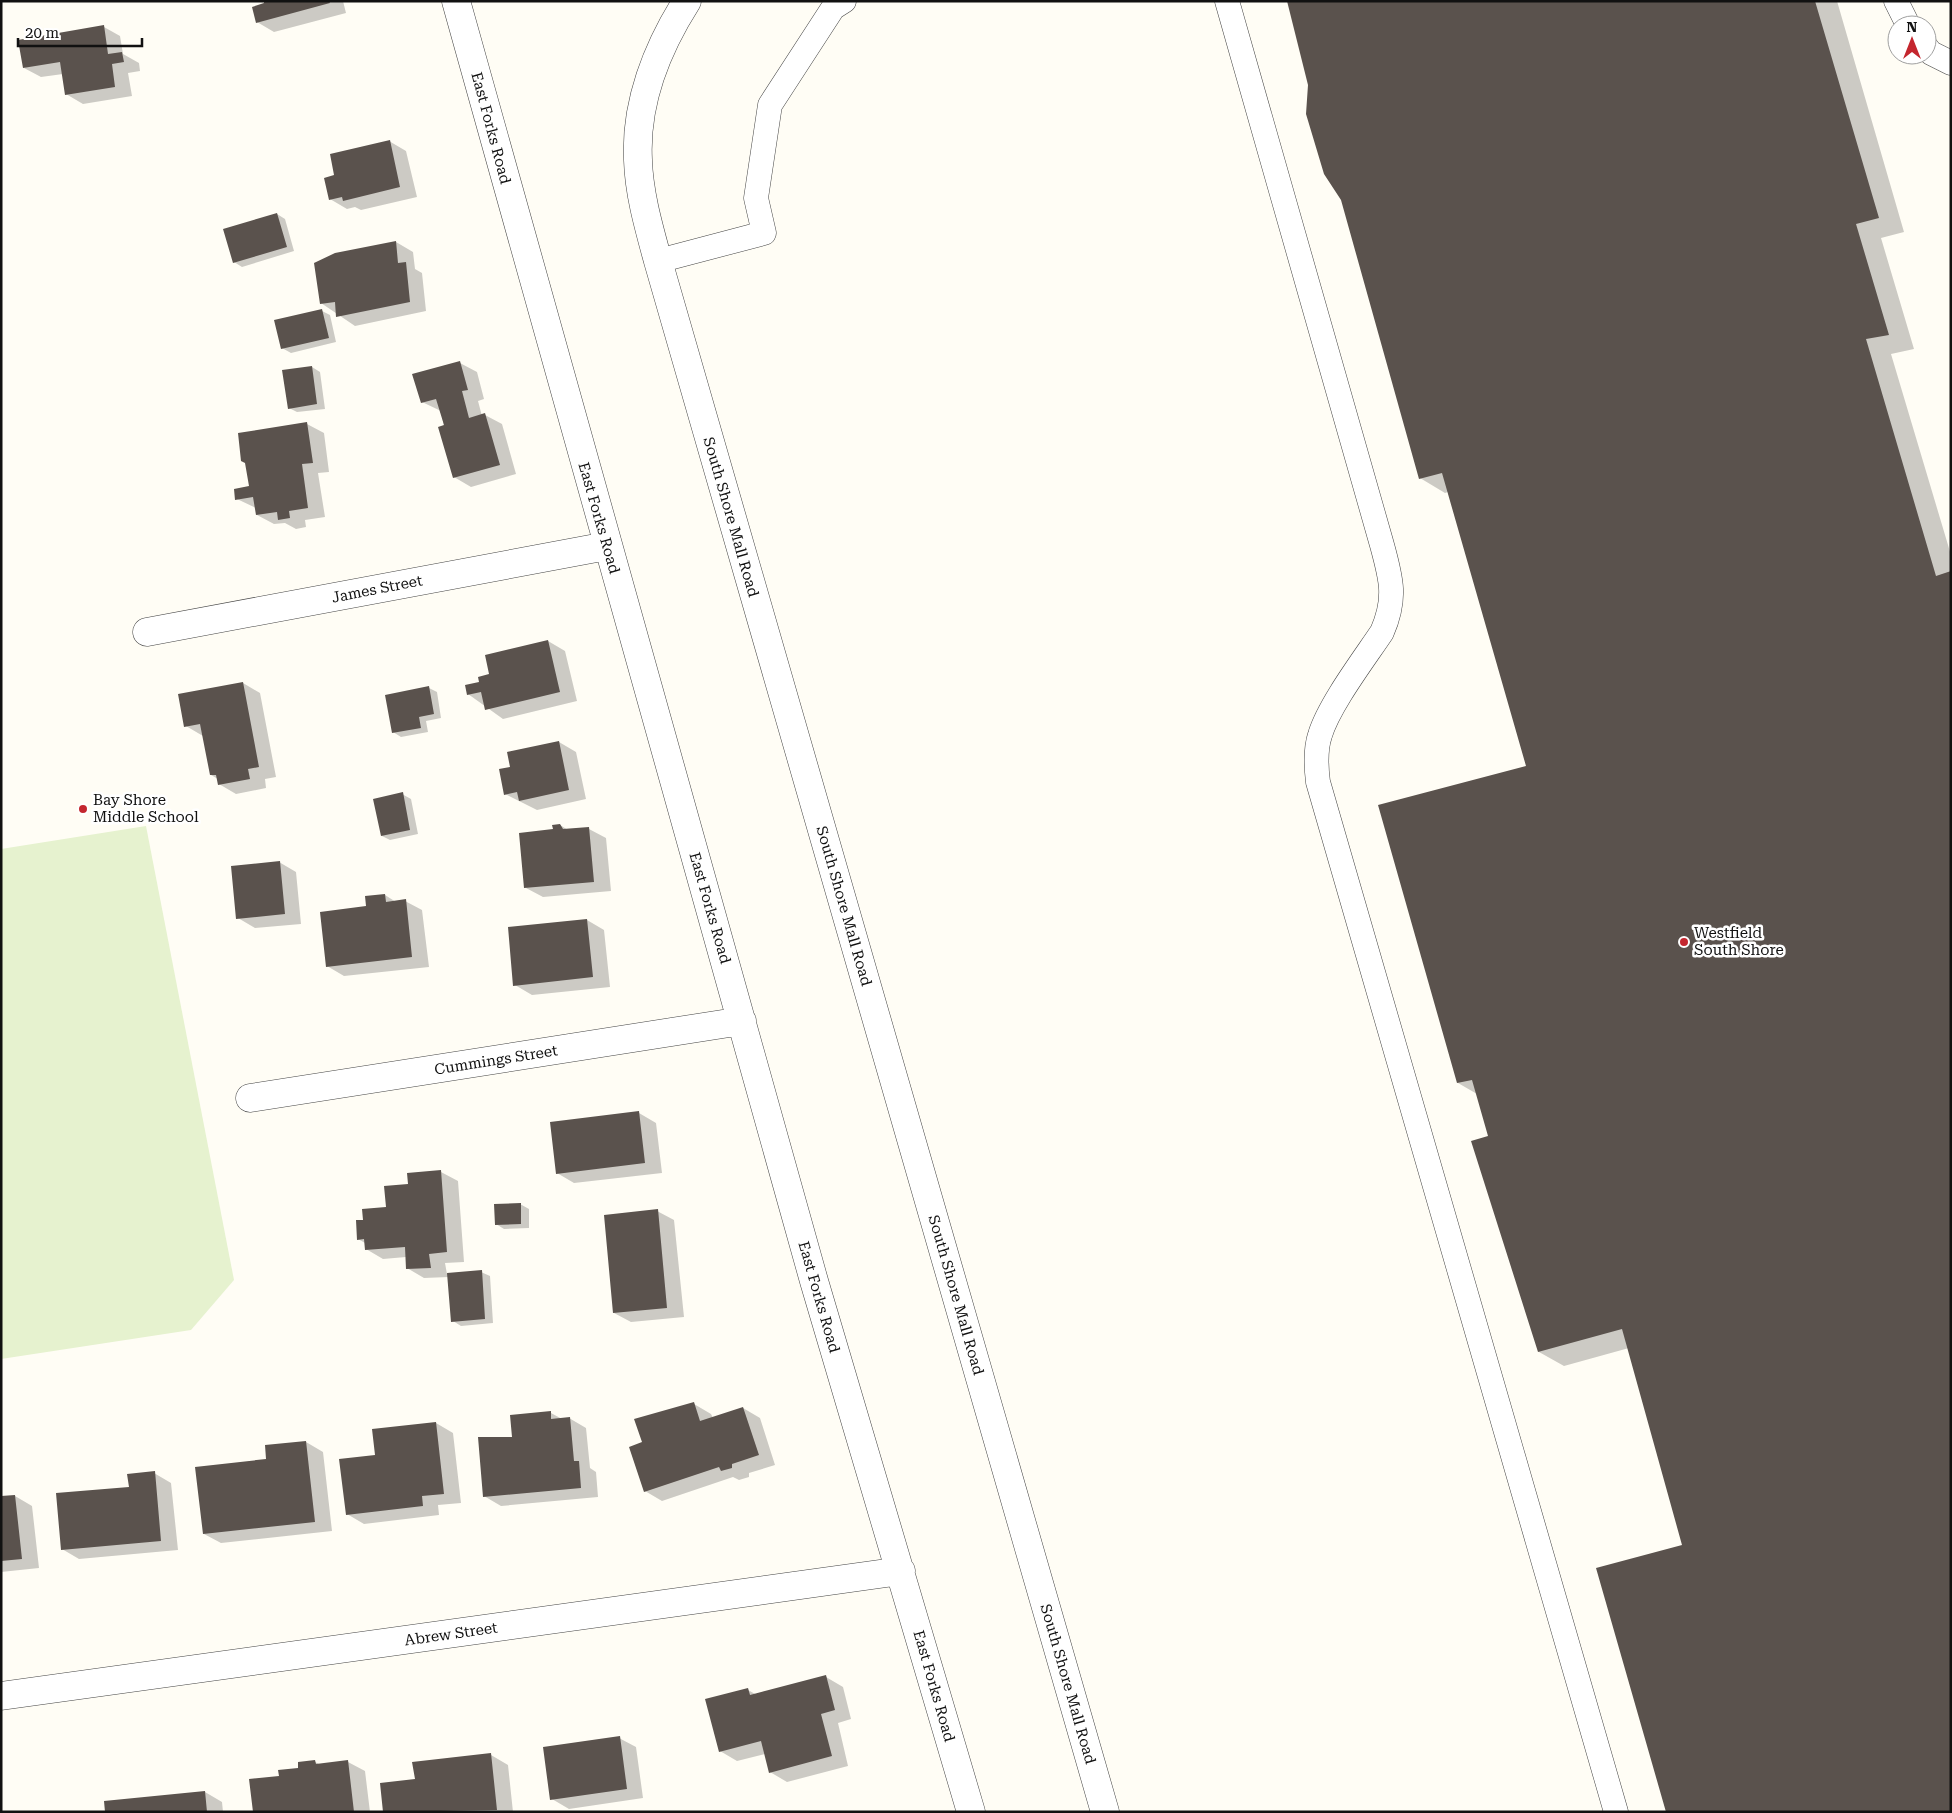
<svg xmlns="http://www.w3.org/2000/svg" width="1952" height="1813" viewBox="0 0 1952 1813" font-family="'Roboto Serif',serif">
  <rect width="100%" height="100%" fill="#fffdf5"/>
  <path fill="#e6f2cf" d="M146,826L234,1280L191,1330L1,1359V849Z"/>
  <path fill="#0003" d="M265,1H343L346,13L274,32L257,22L266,4Z
    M1288,1H1837L1904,232L1881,238L1914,349L1891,354L1951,555V1812L1683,1546L1629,1348L1564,1366L1539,1352L1490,1137L1477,1094L1458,1083L1528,767L1448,492L1445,493L1420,478Z
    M104,27L120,36L123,54L139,63L140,71L128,73L132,96L83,104L66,94L63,74L41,77L24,68Z
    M389,141L406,151L417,197L361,210L355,207L347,209L330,199L336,176Z
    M277,214L285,219L294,251L242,267L234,262Z
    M396,242L413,252L415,269L422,273L426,311L355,326L321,303Z
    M322,311L330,315L336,342L291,353L282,348Z
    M460,363L477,372L484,399L478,401L482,416L485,415L502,424L516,474L471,487L454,477L441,411L422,402Z
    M312,367L320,372L325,409L297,412L289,408Z
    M307,424L324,433L329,472L318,473L325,517L305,520L306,527L296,529L285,523L274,524L257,515L256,508L237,499L250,487Z
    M548,641L565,651L577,701L503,719L468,694L491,675Z
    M243,683L260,693L276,777L265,779L266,788L236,794L219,784L218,779L211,775L203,736L186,726Z
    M429,688L437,692L441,718L426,721L428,732L401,737L393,732Z
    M559,742L576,752L586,799L537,810L505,794L512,768Z
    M402,794L411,799L418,834L390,840L382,836Z
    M560,825L568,830L589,829L606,838L611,891L543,897L526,888L554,831Z
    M279,862L296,872L301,924L255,928L238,918Z
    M385,895L396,902L405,901L422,910L429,967L344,976L327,966L368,907Z
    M587,920L604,930L610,987L532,995L515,985Z
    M639,1113L656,1123L662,1173L574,1183L557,1173Z
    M441,1172L458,1181L464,1262L445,1263L447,1274L481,1272L490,1276L493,1323L461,1326L453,1321L449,1277L424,1278L407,1268L406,1257L383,1259L366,1249L365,1243L358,1239L364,1221L388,1208L410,1185Z
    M520,1204L529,1209V1228L504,1229L496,1224Z
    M657,1211L674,1220L684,1317L631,1322L614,1313Z
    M694,1404L711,1414L713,1418L743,1408L760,1418L775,1465L749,1473V1477L739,1480L733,1477L662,1501L645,1491L644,1443Z
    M551,1413L562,1419L569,1418L586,1428L590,1468L596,1472L598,1497L501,1506L484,1496L514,1438Z
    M436,1423L453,1433L461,1503L438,1505L439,1515L364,1524L347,1514L376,1456Z
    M306,1442L323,1452L332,1531L221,1543L204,1534L268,1460Z
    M154,1473L171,1483L178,1550L79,1559L62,1549L130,1488Z
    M15,1496L32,1506L39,1568L1,1572V1497Z
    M826,1677L843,1687L851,1719L838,1723L848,1766L787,1782L770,1772L765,1754L737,1761L720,1751L748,1690L757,1695Z
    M619,1738L636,1747L643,1798L569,1809L552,1799Z
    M491,1755L508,1765L513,1812H384Z
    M315,1762L321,1765L348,1762L365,1771L370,1812H254L280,1777Z
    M205,1792L222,1802L223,1812H106Z"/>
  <path fill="#5a524d" d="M264,1H329L330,3L256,23L252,7L264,3Z
    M1287,1H1815L1879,218L1856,224L1889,335L1866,339L1936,576L1951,571V1812H1666L1596,1568L1682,1545L1622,1329L1538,1352L1471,1141L1488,1136L1472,1080L1457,1083L1378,805L1526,766L1442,473L1419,479L1341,200L1324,174L1306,114L1308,85Z
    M104,25L108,54L122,52L124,62L112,64L115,87L65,95L60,62L23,68L18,40Z
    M390,140L400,187L343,201L342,197L329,200L324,178L334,175L330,154Z
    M277,213L287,247L233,263L223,229Z
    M396,241L398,263L406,262L410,302L336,317L335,302L320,304L314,263L335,253Z
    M322,309L329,338L281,349L274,320Z
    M460,361L468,390L462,391L469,418L485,413L500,465L453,478L438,427L444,425L436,399L421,403L412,374Z
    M312,366L317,404L288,409L282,370Z
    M307,422L313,463L302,464L308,508L289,511L290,518L278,520L277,512L256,515L253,497L235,500L234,489L249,486L245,463L241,461L238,433Z
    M548,640L560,692L485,710L481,692L467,695L465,685L479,682L478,677L489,674L485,655Z
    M243,682L259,767L248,769L250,779L218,785L216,775H210L200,724L184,727L178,694Z
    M429,686L434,714L419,717L421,728L392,733L385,695Z
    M559,741L569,790L519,801L517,792L504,795L499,769L510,767L507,752Z
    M403,792L410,830L381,836L373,799Z
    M560,824L563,829L589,827L594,882L524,888L519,833L553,829L552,825Z
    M280,861L285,914L236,919L231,866Z
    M385,894L386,902L406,899L412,957L326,967L320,912L366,906L365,896Z
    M587,919L593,977L513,986L508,927Z
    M639,1111L645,1163L556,1174L550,1122Z
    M441,1170L447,1252L429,1254L431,1268L406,1269L405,1247L365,1250L364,1239L357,1240L356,1220H363L362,1209L386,1207L384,1186L408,1184L407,1173Z
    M521,1203V1224L495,1225L494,1204Z
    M658,1209L667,1308L613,1313L604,1215Z
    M482,1270L485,1319L451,1322L447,1273Z
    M694,1402L700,1421L743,1407L759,1455L732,1464V1468L721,1471L719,1467L644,1492L629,1447L642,1442L634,1419Z
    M551,1411V1419L570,1417L574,1461H579L581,1488L483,1497L478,1437H512L510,1415Z
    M436,1422L444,1494L422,1496L423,1506L346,1515L339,1459L375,1455L372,1429Z
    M306,1441L315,1522L203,1534L195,1467L266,1459L265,1445Z
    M155,1471L161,1541L61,1550L56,1493L129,1487L127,1474Z
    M15,1495L22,1559L1,1561V1496Z
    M826,1675L835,1710L821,1714L832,1756L769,1773L761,1741L719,1752L705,1699L748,1688L750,1695Z
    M620,1736L627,1789L550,1800L543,1747Z
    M491,1753L497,1810L383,1812L380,1783L415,1779L412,1762Z
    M315,1760L316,1764L348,1760L354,1812H253L249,1779L279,1776L278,1770L298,1768V1762Z
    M205,1791L207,1812H105L104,1801Z"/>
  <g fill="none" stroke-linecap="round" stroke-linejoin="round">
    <defs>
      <path id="lane" d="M1227,1L1382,545C1391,578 1397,598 1382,632C1364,659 1329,705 1320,735C1315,750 1316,766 1318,782L1616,1812
        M1896,1L1908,25
        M1927,48L1931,53L1951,63
        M658,261L764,233L756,198L770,105L833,8L844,1"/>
      <path id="street" d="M456,1L814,1281L971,1812
        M687,1C657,48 635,104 638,160C639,194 649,228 658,261L1105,1812
        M147,632L607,546
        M250,1098L742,1021
        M1,1696L901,1571"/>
    </defs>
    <use href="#lane" stroke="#444" stroke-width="25"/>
    <use href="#street" stroke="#444" stroke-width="29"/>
    <use href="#lane" stroke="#fff" stroke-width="24"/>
    <use href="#street" stroke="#fff" stroke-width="28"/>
  </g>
  <g fill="#c4262e" stroke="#fff" stroke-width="2">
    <circle cx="83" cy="809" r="5"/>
    <circle cx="1684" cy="942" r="5"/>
  </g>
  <g text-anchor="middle" stroke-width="5" stroke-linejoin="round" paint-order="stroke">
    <g font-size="15" fill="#111" stroke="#fff">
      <text transform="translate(491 128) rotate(75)" y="5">East Forks Road</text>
      <text transform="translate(731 517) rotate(74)" y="5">South Shore Mall Road</text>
      <text transform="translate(599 518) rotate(74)" y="5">East Forks Road</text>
      <text transform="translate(377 589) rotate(-11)" y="5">James Street</text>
      <text transform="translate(844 906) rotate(74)" y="5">South Shore Mall Road</text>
      <text transform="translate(710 908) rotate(74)" y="5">East Forks Road</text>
      <text transform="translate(496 1060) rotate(-9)" y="5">Cummings Street</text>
      <text transform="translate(956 1295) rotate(74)" y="5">South Shore Mall Road</text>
      <text transform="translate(819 1297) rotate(74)" y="5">East Forks Road</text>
      <text transform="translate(451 1634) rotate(-8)" y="5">Abrew Street</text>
      <text transform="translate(1068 1684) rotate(74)" y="5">South Shore Mall Road</text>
      <text transform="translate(934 1686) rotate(74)" y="5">East Forks Road</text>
    </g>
    <g font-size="15" fill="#111" stroke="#fff" text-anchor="start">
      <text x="93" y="805">Bay Shore<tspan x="93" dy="17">Middle School</tspan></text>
      <text x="1694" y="938">Westfield<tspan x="1694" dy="17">South Shore</tspan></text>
    </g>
  </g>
  <rect width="1952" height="1813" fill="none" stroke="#111111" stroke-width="5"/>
  <g transform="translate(1912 40)"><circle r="24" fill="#ffffff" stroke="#a0a0a0"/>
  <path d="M0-4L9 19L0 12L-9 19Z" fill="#c4262e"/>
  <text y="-8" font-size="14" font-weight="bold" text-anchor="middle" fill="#111111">N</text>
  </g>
  <path d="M18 38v8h124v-8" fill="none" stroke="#111111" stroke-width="2.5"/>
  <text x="25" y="38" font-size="15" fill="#111111" stroke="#ffffff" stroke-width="4" paint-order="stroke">20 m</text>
</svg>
